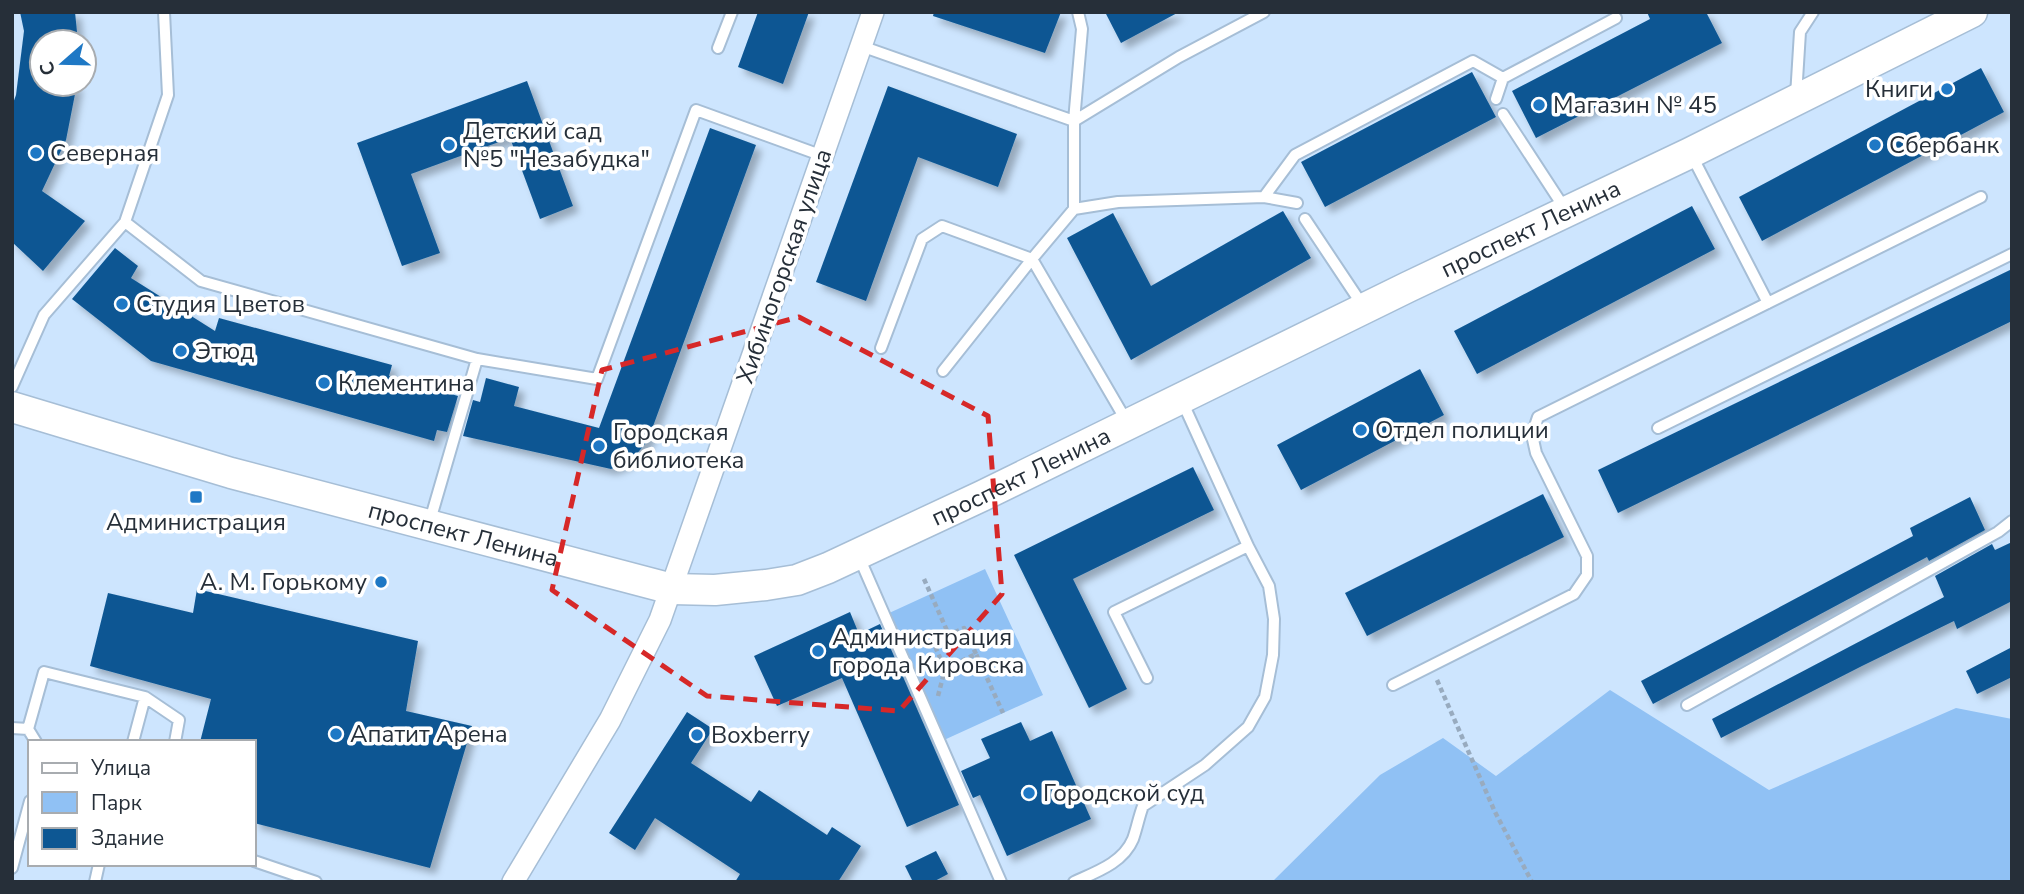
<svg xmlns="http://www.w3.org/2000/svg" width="2024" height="894" viewBox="0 0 2024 894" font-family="'Nunito Sans',sans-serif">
  <defs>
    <filter id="shadow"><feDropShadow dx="6" dy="6" stdDeviation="3.5" flood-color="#0004"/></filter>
  </defs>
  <rect width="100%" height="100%" fill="#cde5fe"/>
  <path fill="#90c1f4" d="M985,569L1043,695L944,740L887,614Z
    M1610,690L1769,790L1956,708L2012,719V882H1272L1380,775L1443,738L1496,776Z"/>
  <path fill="#0d5793" filter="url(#shadow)" d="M20,12H75L78,42H42V84H77L66,140L42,191L85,221L43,271L12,242V106L16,95L24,31Z
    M758,12H809L783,84L738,67Z
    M934,12H1061L1045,53L933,16Z
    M1105,12H1179L1121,43Z
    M1647,12H1706L1722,43L1536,138L1512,91L1650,19Z
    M1981,68L2004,112L1762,241L1739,197Z
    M1472,72L1496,117L1325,207L1301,162Z
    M527,81L573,206L540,219L510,138L411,174L440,253L402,266L357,143Z
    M888,86L1017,134L998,187L918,157L866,301L816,282Z
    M710,128L756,145L648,440L636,455L626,463L611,469L463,436L473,400L480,402L486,378L519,387L514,406L599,428Z
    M1692,206L1715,249L1477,374L1454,331Z
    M1283,211L1311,258L1131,360L1067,238L1113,213L1151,286Z
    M115,248L138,266L131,278L215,331L219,318L392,365L389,376L458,396L447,432L437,430L434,441L151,361L72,299Z
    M2012,269V321L1618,513L1598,470Z
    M1420,369L1444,415L1301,490L1277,445Z
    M1193,467L1214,510L1073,579L1127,689L1089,708L1014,555Z
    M1543,494L1564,537L1367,636L1345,593Z
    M1970,497L1985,530L1929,561L1927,557L1653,704L1641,681L1913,536L1910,528Z
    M2012,542V601L1957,629L1954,621L1862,666L1721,738L1712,719L1944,597L1935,576L1992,544L1995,550Z
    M197,589L418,641L406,711L472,726L430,868L254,823V742H200L211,699L90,666L108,593L193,613Z
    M850,612L859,634L880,624L959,805L907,827L842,678L777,706L754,656Z
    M2012,647V677L1977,694L1966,671Z
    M687,712L713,729L691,763L751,802L759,790L827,835L832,827L861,846L838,882H735L740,874L655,818L635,850L609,833Z
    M1021,722L1030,741L1052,731L1091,819L1007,856L980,795L973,798L961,771L990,758L981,739Z
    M936,851L948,874L933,882H913L905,866Z"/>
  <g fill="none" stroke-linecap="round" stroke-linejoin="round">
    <defs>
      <path id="service" d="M861,46L1074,121V209L1032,259L943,371
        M718,48L732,12
        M1796,96L1800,32L1813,12
        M1496,99L1503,78L1616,18
        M1503,114L1565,209
        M1074,121L1179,57L1264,12
        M1074,121L1082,29L1078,12
        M1692,156L1768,303
        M1264,197L1295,155L1473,61L1503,78
        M1074,209L1118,202L1264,197L1297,203
        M1305,219L1363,306
        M125,222L168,95L164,12
        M881,348L922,239L942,226L1032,259L1127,422
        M12,387L44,315L125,222L201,281L477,359L597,379L696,110L823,156
        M1658,428L2012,254
        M429,524L477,359
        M859,557L1001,882
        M1147,678L1114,612L1248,546
        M1393,685L1574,594L1587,575V556L1536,453L1532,435L1538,417L1981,197
        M1687,705L1998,532L2012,521
        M12,728L28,729L44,672L145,697L179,720L175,742
        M28,729L36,742
        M133,742L145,697
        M254,861L316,882
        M12,868L30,801
        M95,882L99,864
        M1074,882C1096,872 1123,863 1133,839C1137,828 1139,816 1143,806L1205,765L1248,727L1265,697L1273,655L1274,619L1269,586L1248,546L1182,401"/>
      <path id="minor" d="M513,882L610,720L660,620L873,12"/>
      <g id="secondary">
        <path id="s1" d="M12,407L231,473L672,589L715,590L766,585L797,580L828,568L982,496L1408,287L1690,153L1972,12"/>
      </g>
    </defs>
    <use href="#service" stroke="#a6bed6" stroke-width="14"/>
    <use href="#minor" stroke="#a6bed6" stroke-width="24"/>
    <use href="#secondary" stroke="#a6bed6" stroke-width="33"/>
    <path stroke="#98abbf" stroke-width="4.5" stroke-dasharray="5 3.5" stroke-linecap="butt" d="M924,579L949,635
      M976,654L964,628L933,642L945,669L976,654L1003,713
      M1437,680L1495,812L1532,882
      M938,696L945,669"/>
    <use href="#service" stroke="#fff" stroke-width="10"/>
    <use href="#minor" stroke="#fff" stroke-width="21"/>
    <use href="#secondary" stroke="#fff" stroke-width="30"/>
  </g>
  <path fill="none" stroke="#d62828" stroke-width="5" stroke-dasharray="14 9" stroke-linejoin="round" d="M799,317L988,416L1002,594L899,711L707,696L552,590L602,370Z"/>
  <g fill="#1e78c5" stroke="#fff" stroke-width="2.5">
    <circle cx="1947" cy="89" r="7"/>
    <circle cx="1539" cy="105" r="7"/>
    <circle cx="449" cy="145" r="7"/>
    <circle cx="1875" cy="145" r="7"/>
    <circle cx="36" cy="153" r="7"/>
    <circle cx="122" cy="304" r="7"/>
    <circle cx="181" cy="351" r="7"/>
    <circle cx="324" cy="383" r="7"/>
    <circle cx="1361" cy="430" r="7"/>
    <circle cx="599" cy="446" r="7"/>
    <rect x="189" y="490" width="14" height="14" rx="3.5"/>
    <circle cx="381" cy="582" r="7"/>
    <circle cx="818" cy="651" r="7"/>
    <circle cx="336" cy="734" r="7"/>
    <circle cx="697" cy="735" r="7"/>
    <circle cx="1029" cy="793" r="7"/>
  </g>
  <g text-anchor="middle" stroke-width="7" stroke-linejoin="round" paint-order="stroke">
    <g font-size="24" fill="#262f39" stroke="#fff" text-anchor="start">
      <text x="1933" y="97" text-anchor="end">Книги</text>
      <text x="1553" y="113">Магазин № 45</text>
      <text x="463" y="139">Детский сад<tspan x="463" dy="28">№5 "Незабудка"</tspan></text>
      <text x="1889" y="153">Сбербанк</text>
      <text x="50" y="161">Северная</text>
      <text x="136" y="312">Студия Цветов</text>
      <text x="195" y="359">Этюд</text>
      <text x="338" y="391">Клементина</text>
      <text x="1375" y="438">Отдел полиции</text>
      <text x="613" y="440">Городская<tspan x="613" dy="28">библиотека</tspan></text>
      <text x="196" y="530" text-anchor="middle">Администрация</text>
      <text x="367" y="590" text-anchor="end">А. М. Горькому</text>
      <text x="832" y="645">Администрация<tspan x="832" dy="28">города Кировска</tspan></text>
      <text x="350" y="742">Апатит Арена</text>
      <text x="711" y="743">Boxberry</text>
      <text x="1043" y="801">Городской суд</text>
    </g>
    <g font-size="24" fill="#262f39" stroke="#fff">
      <text dy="8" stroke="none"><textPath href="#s1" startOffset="1624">проспект Ленина</textPath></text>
      <text transform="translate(784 266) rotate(-71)" y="8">Хибиногорская улица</text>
      <text dy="8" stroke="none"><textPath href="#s1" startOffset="1057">проспект Ленина</textPath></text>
      <text dy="8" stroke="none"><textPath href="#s1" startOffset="469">проспект Ленина</textPath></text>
    </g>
  </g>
  <rect width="2024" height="894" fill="none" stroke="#262f39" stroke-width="28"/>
  <rect x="28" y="740" width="228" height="126" fill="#ffffff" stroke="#a8acb0" stroke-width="2"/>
  <rect x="42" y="763" width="35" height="10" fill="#ffffff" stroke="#a8acb0" stroke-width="2"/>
  <text x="91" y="775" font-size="21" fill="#262f39">Улица</text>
  <rect x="42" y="792" width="35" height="21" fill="#90c1f4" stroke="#a8acb0" stroke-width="2"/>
  <text x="91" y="810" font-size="21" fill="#262f39">Парк</text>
  <rect x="42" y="828" width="35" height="21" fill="#0d5793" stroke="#a8acb0" stroke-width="2"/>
  <text x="91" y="845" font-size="21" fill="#262f39">Здание</text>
  <g transform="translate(63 63) rotate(250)"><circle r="33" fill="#ffffff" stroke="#a8acb0" stroke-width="2"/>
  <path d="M0-5L12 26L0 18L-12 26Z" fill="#1e78c5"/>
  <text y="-10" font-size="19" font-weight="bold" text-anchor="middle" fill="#262f39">С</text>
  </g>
</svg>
